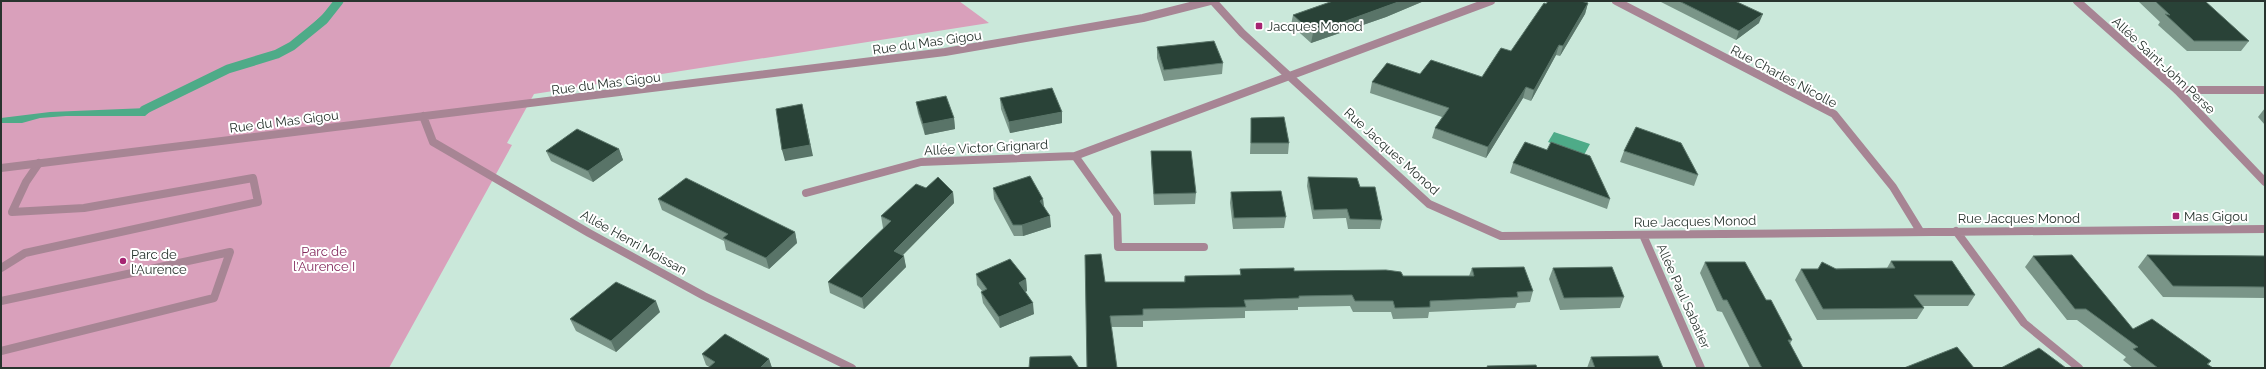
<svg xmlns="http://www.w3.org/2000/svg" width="2266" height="369" viewBox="0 0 2266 369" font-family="Raleway,sans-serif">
  <rect width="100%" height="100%" fill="#cae8da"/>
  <path fill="#d9a0bb" d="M1,1H959L989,23L534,94L507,143L512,145L389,368H1Z"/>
  <path fill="#4eab88" d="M337,1H340L325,18L292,46L277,54L231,66L153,109L145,116H66L40,118L22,123H1V118L50,112L147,108L219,70L274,53L291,44Z
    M1554,132L1590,144L1584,155L1548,142Z"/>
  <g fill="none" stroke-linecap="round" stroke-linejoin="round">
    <path stroke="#4eab88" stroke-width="9" d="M144,110L228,69L277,54L292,46L324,20L339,1"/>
    <path stroke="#a78594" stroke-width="8" d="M1,268L25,253L258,202L253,178L84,208L12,212L26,182L39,163
      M1,301L230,252L214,298L1,351"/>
    <path stroke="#a78594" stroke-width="8" d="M1213,1L1242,33L1429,204L1501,236L2265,229
      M1616,1L1834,114L1893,187L1920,231
      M2077,1L2177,90L2265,182
      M2177,90H2265
      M423,116L433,142L589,233L704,296L852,368
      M1075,156L1117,215L1118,247H1204
      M1,168L945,52L1143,18L1210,1
      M806,193L921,162L1075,156L1491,1
      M1956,231L2024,323L2079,368
      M1643,235L1701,368"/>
  </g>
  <path fill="#7a9588" d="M1333,1H1424L1386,17L1311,43L1291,25L1293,15Z
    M1659,1H1735L1759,23L1736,40Z
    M2138,1H2205L2249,41L2241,51H2187L2158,25L2160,22Z
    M1588,3L1585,14L1560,56L1556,55L1531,101L1523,98L1486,158L1432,138L1435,128L1442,117L1370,93L1372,82L1420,74L1482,77L1511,51L1546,4Z
    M1157,47L1223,63L1222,74L1164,81L1157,58Z
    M1000,98L1062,112V123L1010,133L1001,109Z
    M916,102L954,118L955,129L925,135L918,113Z
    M2265,108V125L2258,117Z
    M1251,118L1289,143L1288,154H1250L1251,129Z
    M619,149L623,160L593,182L551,161L546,151Z
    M1151,151L1196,193L1195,204L1154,205L1151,162Z
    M1624,151L1698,175L1694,186L1620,162Z
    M1513,163L1610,199L1607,209L1510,173Z
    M1308,177L1360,187L1382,220L1380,229H1348L1346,218L1313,219L1307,186Z
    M926,188L953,192L954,203L903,255L906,267L864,309L830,293L828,282L884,228H883L881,216Z
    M993,188L1043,199L1044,206L1051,227L1023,236H1014L994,199Z
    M1231,192L1286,217L1284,228L1233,229L1230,203Z
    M658,199L795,232L797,243L769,269L726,250L724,241L662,210Z
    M2147,255L2265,256V298L2163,297L2138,267Z
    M2033,256L2133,329L2211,361L2208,365L2213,368H2133L2123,360L2126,357L2077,320H2067L2025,267Z
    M1891,261L1975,295L1968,306H1923L1924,308L1917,319L1817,320L1795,280L1801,269L1887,268Z
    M1705,262L1766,300L1792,340L1790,344L1803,368H1750L1722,312L1717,311L1700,273Z
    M1472,268L1533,291L1530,302L1517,303L1515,308L1429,312L1428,318L1393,319L1391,312H1353L1350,306L1298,307V310L1245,311V318L1143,321V327H1111L1105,282H1184L1185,276H1240V269L1403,276H1469Z
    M1553,268L1624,297L1620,308L1560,310L1549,279Z
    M976,274L1026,279L1027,291L1025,292L1034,314L1000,328L983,303L981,292L982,291L977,285Z
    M660,312L616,352L576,331L570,319Z
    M702,354L769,359L772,368H708L709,367L706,365Z
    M1591,357L1663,368H1587Z"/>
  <path fill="#597468" d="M1401,1H1424L1386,17L1311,43L1313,33Z
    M1588,3L1585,14L1560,56L1563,46Z
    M1763,14L1759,23L1736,40L1739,31Z
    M1559,45L1556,55L1531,101L1534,90Z
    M1526,87L1523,98L1486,158L1488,147Z
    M802,104L813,156L785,161L782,150Z
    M1062,112V123L1010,133L1009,122Z
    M954,118L955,129L925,135L923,124Z
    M619,149L623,160L593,182L588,171Z
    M953,192L954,203L896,262L894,251Z
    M1043,199L1044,211L1040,201Z
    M1050,216L1051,227L1023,236L1022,225Z
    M795,232L797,243L769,269L766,258Z
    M904,256L906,267L864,309L862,298Z
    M1026,279L1027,291L1020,294L1019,283Z
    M656,301L660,312L616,352L611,341Z
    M1033,303L1034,314L1000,328L999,317Z
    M769,359L772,368H760Z"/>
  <path fill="#294237" stroke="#597468" d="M1333,1H1401L1387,6L1313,33L1293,15Z
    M1548,1H1581L1588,3L1563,46L1559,45L1534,90L1526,87L1488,147L1435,128L1449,108L1372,82L1387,63L1420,74L1431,60L1482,77L1501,48L1511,51L1544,3L1546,4Z
    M1679,1H1735L1763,14L1739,31Z
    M2155,1H2205L2249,41H2194L2165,14L2170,15Z
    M1214,41L1223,63L1164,70L1157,47Z
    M1052,88L1062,112L1009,122L1000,98Z
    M946,96L954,118L923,124L916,102Z
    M802,104L810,145L782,150L776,109Z
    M1284,117L1289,143H1251V118Z
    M1636,127L1681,143L1698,175L1624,151Z
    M577,129L619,149L588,171L546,151Z
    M1525,142L1547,150L1551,142L1590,156L1610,199L1513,163Z
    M1151,151H1191L1196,193L1154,194Z
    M1030,176L1043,199L1040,201L1050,216L1022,225H1013L993,188Z
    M938,177L953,192L894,251L904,256L862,298L828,282L891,221L881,216L916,184L926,188Z
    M1308,177L1357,178L1360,187H1375L1382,220L1350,219L1347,209L1314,210Z
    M686,178L795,232L766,258L723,238L728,234L658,199Z
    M1281,191L1286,217L1234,218L1231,192Z
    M1101,254L1105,282H1185V276L1241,275L1240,269L1294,268V271L1386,270L1401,272L1403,276H1474L1472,268L1524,267L1533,291L1517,292L1518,297L1430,301V307L1395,308L1393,301H1355L1352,295L1299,296V298L1244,300L1246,307L1143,309V315L1110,316L1117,368H1087L1085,255Z
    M2072,255L2133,329L2152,319L2211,361L2207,364L2213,368H2158L2133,349L2138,347L2086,309H2075L2033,256Z
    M2147,255L2265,256V287L2173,286Z
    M1010,259L1026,279L1019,283L1033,303L999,317L981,292L987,289L976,274Z
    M1891,261H1952L1975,295H1914L1924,308L1823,309L1801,269H1818L1822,262L1836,269L1895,268Z
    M1705,262H1745L1766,300H1771L1792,340H1788L1803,368H1762L1727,300H1723Z
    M1612,267L1624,297L1564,298L1553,268Z
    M616,282L656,301L611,341L570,319Z
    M725,334L769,359L760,368H708L715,362L702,354Z
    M1957,347L1974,368H1904Z
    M2039,348L2066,368H2001Z
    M1071,356L1079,368H1029L1030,357Z
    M1658,356L1663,368H1595L1591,357Z
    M1536,365L1537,368H1488L1487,366Z"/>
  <g fill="#a62472" stroke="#fff" stroke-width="1.5">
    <rect x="1255" y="22" width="8" height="8" rx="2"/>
    <rect x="2172" y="212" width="8" height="8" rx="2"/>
    <circle cx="123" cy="261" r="4"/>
  </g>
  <g text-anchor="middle" stroke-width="4" stroke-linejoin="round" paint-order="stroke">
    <g font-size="13" fill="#28342e" stroke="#fff" text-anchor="start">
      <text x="1267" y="31">Jacques Monod</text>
      <text x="2184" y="221">Mas Gigou</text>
      <text x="131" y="259">Parc de<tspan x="131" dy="15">l'Aurence</tspan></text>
    </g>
    <g font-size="13" fill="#28342e" stroke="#fff">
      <text transform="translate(927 42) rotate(-8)" y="5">Rue du Mas Gigou</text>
      <text transform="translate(2164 65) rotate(43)" y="5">Allée Saint-John Perse</text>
      <text transform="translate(1784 76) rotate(28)" y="5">Rue Charles Nicolle</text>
      <text transform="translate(606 83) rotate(-7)" y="5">Rue du Mas Gigou</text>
      <text transform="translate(284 121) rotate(-7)" y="5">Rue du Mas Gigou</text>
      <text transform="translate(986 147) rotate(-3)" y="5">Allée Victor Grignard</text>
      <text transform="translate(1392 151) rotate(42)" y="5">Rue Jacques Monod</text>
      <text x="2019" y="223">Rue Jacques Monod</text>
      <text transform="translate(1695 221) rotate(-1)" y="5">Rue Jacques Monod</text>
      <text transform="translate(634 242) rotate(29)" y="5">Allée Henri Moissan</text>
      <text transform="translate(1684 296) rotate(66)" y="5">Allée Paul Sabatier</text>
    </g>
    <g font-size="13" fill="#852b5e" stroke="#fff">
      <text x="324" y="256">Parc de<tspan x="324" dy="15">l'Aurence I</tspan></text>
    </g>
  </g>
  <rect width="2266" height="369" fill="none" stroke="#28342e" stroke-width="4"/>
</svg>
